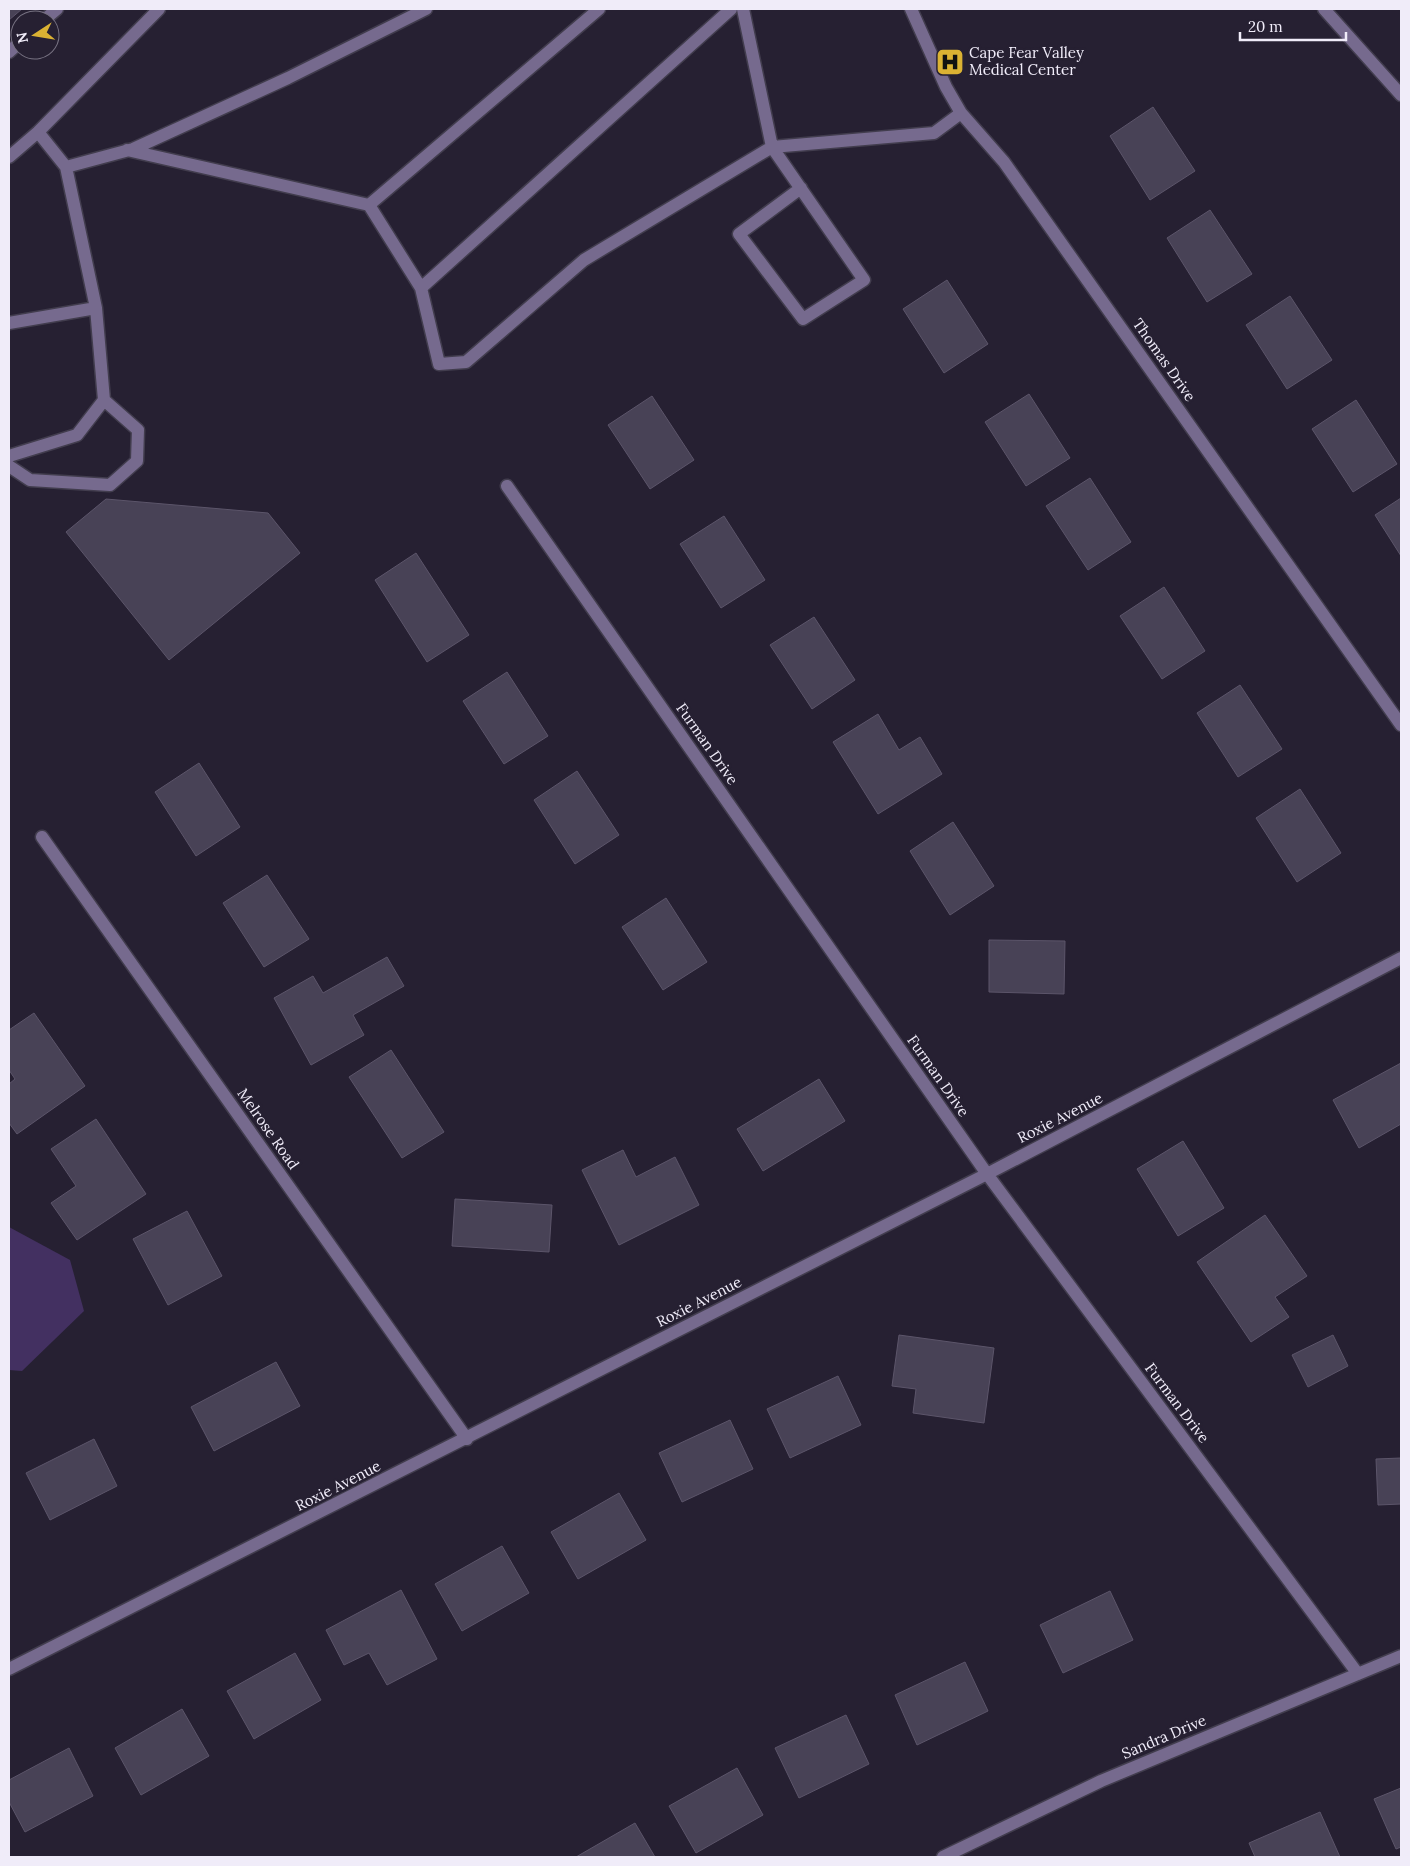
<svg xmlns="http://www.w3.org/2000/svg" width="1410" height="1866" viewBox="0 0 1410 1866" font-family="Lora,serif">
  <rect width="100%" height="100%" fill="#262032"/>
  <path fill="#433061" d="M9,1227L70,1260L84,1311L22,1371L9,1370Z"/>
  <path fill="#484256" stroke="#5c556a" d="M9,9H22L9,20Z
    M1153,107L1195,171L1150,200L1110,136Z
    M1210,210L1252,274L1207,302L1167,238Z
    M947,280L988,344L944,373L903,309Z
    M1290,296L1332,360L1287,389L1246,325Z
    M1029,394L1070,458L1026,486L985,422Z
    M652,396L694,460L650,489L608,425Z
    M1356,400L1397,464L1353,492L1312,429Z
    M1090,478L1131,542L1088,570L1046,506Z
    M1401,498V556L1375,515Z
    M106,499L268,513L300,553L169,660L66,532Z
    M724,516L765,580L721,608L680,544Z
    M416,553L469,635L427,662L375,580Z
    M1164,587L1205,651L1162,679L1120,616Z
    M814,617L855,680L812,709L770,645Z
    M507,672L548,736L504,764L463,701Z
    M1240,685L1282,749L1238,777L1197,713Z
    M878,714L899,750L920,737L942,774L878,814L833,742Z
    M199,763L240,827L196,856L155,792Z
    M577,771L619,835L575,864L534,800Z
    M1300,789L1341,853L1297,882L1256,818Z
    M953,822L994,886L950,915L910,851Z
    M267,875L309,939L264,967L223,903Z
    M666,898L707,962L663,990L622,927Z
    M989,940L1065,941L1064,994L989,992Z
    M387,957L404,986L353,1015L364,1035L311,1065L274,998L313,976L323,993Z
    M34,1013L85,1086L17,1134L9,1123V1084L15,1079L9,1070V1030Z
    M391,1050L444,1132L402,1158L349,1077Z
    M1401,1063V1124L1359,1148L1333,1100Z
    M819,1079L845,1121L763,1171L737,1129Z
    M96,1119L146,1194L77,1240L51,1203L76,1186L51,1149Z
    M1183,1141L1224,1208L1178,1236L1137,1169Z
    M623,1150L636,1177L675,1157L699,1205L619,1245L582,1170Z
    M455,1199L552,1205L549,1252L452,1246Z
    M187,1211L222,1276L168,1305L133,1239Z
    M1265,1215L1307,1276L1275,1297L1289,1317L1251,1342L1197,1262Z
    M899,1335L994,1348L984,1423L913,1413L916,1389L892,1386Z
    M1333,1335L1348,1366L1308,1387L1292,1355Z
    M276,1362L300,1406L214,1451L191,1407Z
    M838,1376L861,1425L790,1458L767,1409Z
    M730,1420L753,1469L682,1502L659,1453Z
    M94,1439L117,1486L50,1520L26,1473Z
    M1401,1458V1504L1378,1505L1376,1459Z
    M619,1493L646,1540L578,1579L551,1532Z
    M502,1546L529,1593L462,1631L435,1584Z
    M401,1590L437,1659L387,1685L369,1653L344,1665L326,1630Z
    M1110,1591L1133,1640L1063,1673L1040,1625Z
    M295,1653L321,1700L254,1739L227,1691Z
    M965,1662L988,1711L917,1745L895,1695Z
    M182,1709L209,1756L141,1795L115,1748Z
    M846,1715L869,1764L799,1798L775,1748Z
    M69,1748L93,1796L25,1832L9,1802V1780Z
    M737,1768L763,1815L696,1853L669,1806Z
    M1401,1788V1847L1396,1849L1374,1799Z
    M1320,1812L1340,1857H1255L1249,1843Z
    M635,1823L655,1857H576Z"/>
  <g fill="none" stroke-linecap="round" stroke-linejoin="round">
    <defs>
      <path id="minor" d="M911,9L946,87L961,113L1004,162L1401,725
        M1324,9L1401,95
        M44,20L57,9
        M9,52L20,42
        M127,150L369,205L421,288L439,364L466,362L584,260L772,147L743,9
        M9,157L38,132L159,9
        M66,167L133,149L288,78L426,9
        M801,188L739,234L803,319L864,280L772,147L934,133L961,113
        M369,205L599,9
        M421,288L731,9
        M9,323L96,308
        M9,456L77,435L104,400
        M9,466L30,480L110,485L137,461L138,430L104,400L96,308L66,167L38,132
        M507,486L987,1174L1358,1674
        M42,837L467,1439
        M9,1669L987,1174L1401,958
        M943,1857L1101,1781L1401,1656"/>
    </defs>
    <use href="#minor" stroke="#423d4e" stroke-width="15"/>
    <use href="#minor" stroke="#766a8e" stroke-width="12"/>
  </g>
  <defs>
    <symbol id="hospital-square" viewBox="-11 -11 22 22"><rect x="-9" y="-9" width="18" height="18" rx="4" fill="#dbb233" stroke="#262032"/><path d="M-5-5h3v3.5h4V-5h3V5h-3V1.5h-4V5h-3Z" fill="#111"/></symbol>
  </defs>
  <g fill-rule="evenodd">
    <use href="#hospital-square" x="934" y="46" width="32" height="32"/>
  </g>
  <g text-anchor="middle" stroke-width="5" stroke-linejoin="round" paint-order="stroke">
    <g font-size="15" fill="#f0ecf9" stroke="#262032" text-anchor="start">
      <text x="969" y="58">Cape Fear Valley<tspan x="969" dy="17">Medical Center</tspan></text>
    </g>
    <g font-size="15" fill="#f0ecf9" stroke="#262032">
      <text transform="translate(1164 360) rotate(55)" y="5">Thomas Drive</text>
      <text transform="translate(707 744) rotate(55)" y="5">Furman Drive</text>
      <text transform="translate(938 1076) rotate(55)" y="5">Furman Drive</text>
      <text transform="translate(1060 1118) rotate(-27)" y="5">Roxie Avenue</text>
      <text transform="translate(268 1129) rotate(55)" y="5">Melrose Road</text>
      <text transform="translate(699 1302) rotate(-27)" y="5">Roxie Avenue</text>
      <text transform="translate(1177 1403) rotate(53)" y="5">Furman Drive</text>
      <text transform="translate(338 1486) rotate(-27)" y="5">Roxie Avenue</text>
      <text transform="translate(1164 1737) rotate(-23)" y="5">Sandra Drive</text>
    </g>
  </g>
  <rect width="1410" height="1866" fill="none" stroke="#f0ecf9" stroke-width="20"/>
  <g transform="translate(35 35) rotate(258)"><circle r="24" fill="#262032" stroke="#777282"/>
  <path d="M0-4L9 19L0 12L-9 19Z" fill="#dbb233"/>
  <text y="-8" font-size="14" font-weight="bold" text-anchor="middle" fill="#f0ecf9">N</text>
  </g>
  <path d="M1240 32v8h106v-8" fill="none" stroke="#f0ecf9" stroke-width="2.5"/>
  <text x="1248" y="32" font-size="15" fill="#f0ecf9" stroke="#262032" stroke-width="4" paint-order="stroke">20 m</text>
</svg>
